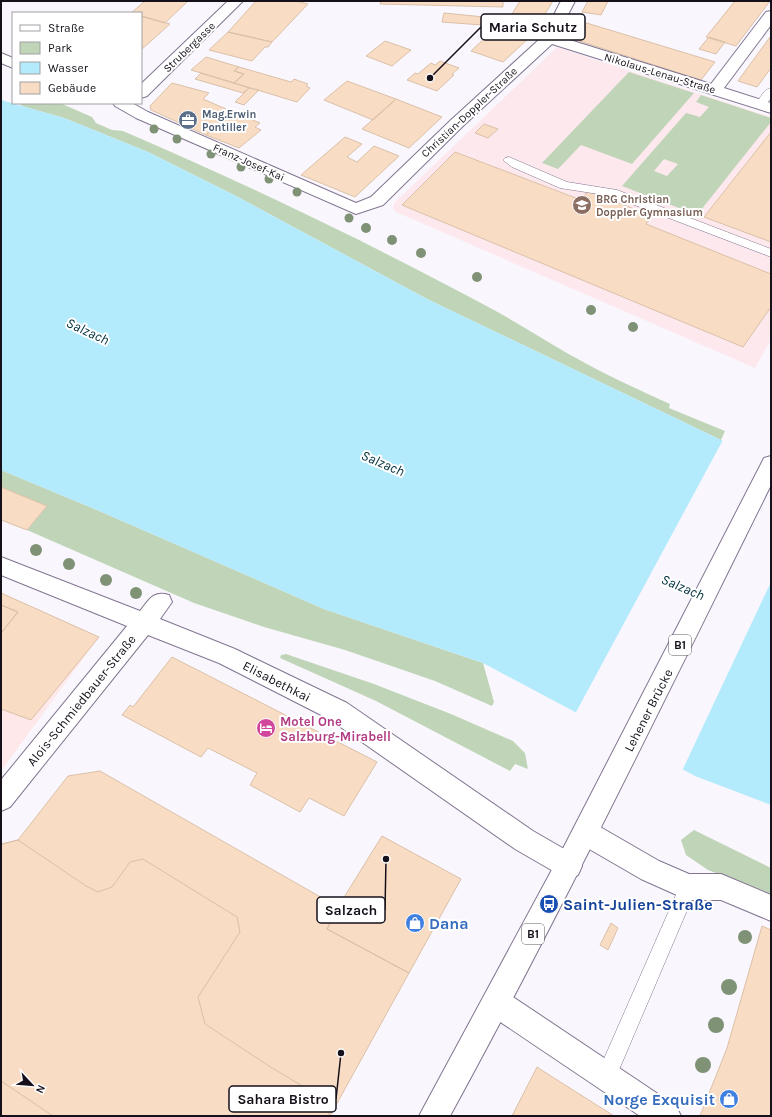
<svg xmlns="http://www.w3.org/2000/svg" width="772" height="1117" viewBox="0 0 772 1117" font-family="Karla,sans-serif">
  <rect width="100%" height="100%" fill="#f9f7fd"/>
  <path fill="#fee8e9" d="M1,593L99,637L1,771Z"/>
  <path fill="#fde8ee" d="M557,47L771,117V340L755,368L396,212L393,208L394,203Z"/>
  <path fill="#c0d5b8" fill-rule="evenodd" d="M629,72L694,93L632,164L581,145L558,169L542,163Z
    M701,95L771,118V122L697,215L622,186L686,113L700,117L709,107L696,102ZM664,159L678,164L667,176L654,171Z
    M19,103H60L92,117L96,123L112,130L123,131C249,185 373,245 494,310C525,327 555,347 587,364C614,379 642,391 670,404L669,408L725,431L721,440L427,299L236,196L148,152L64,118L22,106Z
    M1,470L97,510L324,609L483,663L494,702L492,706L435,681L345,650L264,627L194,603L27,530L47,506L1,487Z
    M286,654L374,684L451,714L513,741L525,753L528,769L515,764L510,771L376,701L280,658L281,655Z
    M694,830L771,868V895L708,870L686,855L681,840Z"/>
  <path fill="#b3eafc" d="M1,100L64,118L148,152L236,196L427,299L721,440L771,459V805L695,776L483,663L324,609L97,510L1,470Z"/>
  <path fill="#f9f7fd" d="M724,438L771,456V582L682,771L575,714Z"/>
  <path fill="#f8ddc4" stroke="#dbc0a8" d="M145,1H188L165,23L141,16V13H131Z
    M256,1H296L308,4L272,42L228,32Z
    M381,1H503V7L380,4Z
    M520,1H553L531,36L504,27Z
    M588,1H608L601,15L582,12Z
    M735,1H770L736,46L706,37Z
    M444,13L484,17L482,25L442,22Z
    M141,16L170,24L141,50Z
    M580,21L715,62L701,80L567,37Z
    M499,25L531,36L503,62L471,51Z
    M228,32L272,42L268,47H265L252,61L209,50Z
    M709,37L725,42L716,54L699,49Z
    M770,37L771,68L757,87L738,81Z
    M385,41L411,50L392,66L366,56Z
    M206,57L239,67L234,71L244,74L234,83L191,70Z
    M440,61L459,68L452,74L454,75L437,91L407,80L415,73L418,74L431,63L435,65Z
    M239,67L291,82L294,79L308,84L306,86L310,88L297,102L234,83L244,74L234,71Z
    M201,73L234,83L249,88L243,93L195,79Z
    M347,81L396,99L373,120L324,100Z
    M172,83L209,93L203,99L233,112L206,135L151,110L150,106Z
    M249,88L259,90L244,105L235,102Z
    M396,99L442,117L409,148L362,129Z
    M233,112L260,123L255,127L261,130L239,148L206,135Z
    M484,124L498,129L488,138L475,133Z
    M771,132V242L704,217Z
    M345,137L362,144L347,157L357,162L374,146L399,156L355,197L301,175Z
    M455,152L581,200L588,191L652,216L646,224L771,274V307L743,347L402,205Z
    M1,487L47,506L27,530L1,520Z
    M1,593L99,637L31,720L1,709V633L18,612L1,605Z
    M1,605L18,612L1,633Z
    M172,657L377,762L344,816L309,798L300,812L250,785L257,773L208,748L201,757L122,715L130,705L133,707Z
    M100,771L338,907L327,929L409,973L330,1116H1V846L2,844L18,840L68,776Z
    M382,836L461,879L409,973L327,929L338,907Z
    M18,840L86,886L98,892L112,887L130,862L143,859L237,917L240,932L198,997L205,1024L269,1066L329,1102V1116H53L1,1081V846L2,844Z
    M611,923L618,928L608,950L600,945Z
    M762,926L771,930V1116H700L727,1048Z
    M537,1067L543,1071L614,1116H512Z"/>
  <g fill="none" stroke-linecap="round" stroke-linejoin="round">
    <defs>
      <path id="service" d="M771,88V98L765,106H757L756,104C760,98 764,89 771,88Z
        M509,157L567,182L617,190L771,249V257L611,196L560,188L512,167L503,160L505,158Z
        M688,878L694,881L697,887L613,1084L606,1087L599,1084L596,1077L682,881Z"/>
      <path id="minor" d="M228,1H243L147,96L141,98V84Z
        M561,1H575L557,36L711,84L766,12L771,11V25L724,88L771,103V113L552,44L463,126L383,205L356,214L136,118L115,106L113,103H132L148,112L356,203L371,197L451,120L543,36Z
        M1,53L13,58V68L1,63Z
        M1,557L140,611C149,600 153,590 169,595L172,602L160,619L235,649L347,703L533,831L578,857L582,866L578,875L569,879L560,875L515,849L329,719L219,663L148,635L10,807L1,811V780L127,626L1,575Z
        M586,821L595,824L659,861L689,874H721L771,895V921L721,900H688L679,896L641,879L577,842L573,833L577,824Z
        M497,989L507,993L676,1106L681,1116H640L487,1013L483,1003L487,993Z"/>
      <path id="primary" d="M771,456V485C666,697 563,909 450,1116H419L555,864L761,464L764,458Z"/>
    </defs>
    <use href="#service" stroke="#827591" stroke-width="1"/>
    <use href="#minor" stroke="#827591" stroke-width="2"/>
    <use href="#primary" stroke="#827591" stroke-width="2"/>
    <use href="#service" fill="#fff" fill-rule="evenodd"/>
    <use href="#minor" fill="#fff" fill-rule="evenodd"/>
    <use href="#primary" fill="#fff" fill-rule="evenodd"/>
  </g>
  <g fill="#7f9276">
    <circle cx="154" cy="129" r="4.5"/>
    <circle cx="177" cy="139" r="4.5"/>
    <circle cx="211" cy="154" r="4.5"/>
    <circle cx="241" cy="167" r="4.5"/>
    <circle cx="269" cy="179" r="4.5"/>
    <circle cx="297" cy="192" r="4.5"/>
    <circle cx="349" cy="218" r="4.5"/>
    <circle cx="366" cy="228" r="5"/>
    <circle cx="392" cy="240" r="5"/>
    <circle cx="421" cy="253" r="5"/>
    <circle cx="477" cy="277" r="5"/>
    <circle cx="591" cy="310" r="5"/>
    <circle cx="633" cy="327" r="5"/>
    <circle cx="36" cy="550" r="6"/>
    <circle cx="69" cy="564" r="6"/>
    <circle cx="106" cy="580" r="6"/>
    <circle cx="136" cy="593" r="6"/>
    <circle cx="745" cy="937" r="7"/>
    <circle cx="729" cy="987" r="8"/>
    <circle cx="716" cy="1025" r="8"/>
    <circle cx="703" cy="1065" r="8"/>
  </g>
  <defs>
    <symbol id="office-disc" viewBox="-11 -11 22 22"><circle r="9.5" fill="#5c6f8a" stroke="#fff"/><path d="M-6-3h4V-5.5h4V-3h4V5H-6ZM-1-4.5V-3h2v-1.5ZM-6 0V1H6V0Z" fill="#fff"/></symbol>
    <symbol id="school-disc" viewBox="-11 -11 22 22"><circle r="9.5" fill="#8d6e63" stroke="#fff"/><path d="M0-5L7-2L0 1L-7-2ZM-4 1L0 2.5L4 1V4Q0 6-4 4Z" fill="#fff"/></symbol>
    <symbol id="hotel-disc" viewBox="-11 -11 22 22"><circle r="9.5" fill="#d1479c" stroke="#fff"/><path d="M-6-4.5h1.5V1H6V5H4.5V3h-9V5H-6ZM-4 0a1.8 1.8 0 1 1 3.6 0ZM.5 0V-2.5h3Q6-2.5 6 0Z" fill="#fff"/></symbol>
    <symbol id="bus-disc" viewBox="-11 -11 22 22"><circle r="9.5" fill="#1a4fb4" stroke="#fff"/><path d="M-5-6H5V4H4V6H2V4H-2V6H-4V4H-5ZM-3.5-4V0h7V-4ZM-3.5 1.2v1.5H-2V1.2ZM2 1.2v1.5H3.5V1.2Z" fill="#fff"/></symbol>
    <symbol id="shop-disc" viewBox="-11 -11 22 22"><circle r="9.5" fill="#3f7fe0" stroke="#fff"/><path d="M-5-2.5h2.3a2.7 3.5 0 0 1 5.4 0H5L5.5 6h-11ZM-1.5-2.5h3a1.5 2.3 0 0 0-3 0Z" fill="#fff"/></symbol>
  </defs>
  <g fill-rule="evenodd">
    <use href="#office-disc" x="177" y="109" width="22" height="22"/>
    <use href="#school-disc" x="571" y="194" width="22" height="22"/>
    <use href="#hotel-disc" x="255" y="717" width="22" height="22"/>
    <use href="#bus-disc" x="538" y="893" width="22" height="22"/>
    <use href="#shop-disc" x="404" y="912" width="22" height="22"/>
    <use href="#shop-disc" x="718" y="1088" width="22" height="22"/>
  </g>
  <g text-anchor="middle" stroke-width="4" stroke-linejoin="round" paint-order="stroke">
    <g font-size="11" fill="#15101a" stroke="#fff">
      <text transform="translate(189 47) rotate(-44)" y="4">Strubergasse</text>
      <text transform="translate(660 73) rotate(17)" y="4">Nikolaus-Lenau-Straße</text>
      <text transform="translate(469 112) rotate(-43)" y="4">Christian-Doppler-Straße</text>
      <text transform="translate(249 162) rotate(24)" y="4">Franz-Josef-Kai</text>
    </g>
    <g font-size="11" font-weight="bold" fill="#4e5e75" stroke="#fff" text-anchor="start">
      <text x="202" y="118">Mag.Erwin<tspan x="202" dy="13">Pontiller</tspan></text>
    </g>
    <g font-size="11" font-weight="bold" fill="#785e54" stroke="#fff" text-anchor="start">
      <text x="596" y="203">BRG Christian<tspan x="596" dy="13">Doppler Gymnasium</tspan></text>
    </g>
    <g fill="#fff" stroke="#5b585f" stroke-width="1">
      <rect x="669" y="635" width="22" height="20" rx="3"/>
      <rect x="522" y="924" width="22" height="20" rx="3"/>
    </g>
    <g font-size="12" font-weight="bold" fill="#15101a">
      <text x="680" y="649">B1</text>
      <text x="533" y="938">B1</text>
    </g>
    <g font-size="13" fill="#15101a" stroke="#fff">
      <text transform="translate(277 681) rotate(27)" y="5">Elisabethkai</text>
      <text transform="translate(81 700) rotate(-51)" y="5">Alois-Schmiedbauer-Straße</text>
      <text transform="translate(648 710) rotate(-63)" y="5">Lehener Brücke</text>
    </g>
    <g font-size="13" font-weight="bold" fill="#b23c85" stroke="#fff" text-anchor="start">
      <text x="280" y="726">Motel One<tspan x="280" dy="15">Salzburg-Mirabell</tspan></text>
    </g>
    <g font-size="14" font-style="italic" fill="#00313e" stroke="#fff">
      <text transform="translate(88 331) rotate(25)" y="5">Salzach</text>
      <text transform="translate(383 463) rotate(23)" y="5">Salzach</text>
      <text transform="translate(683 587) rotate(23)" y="5">Salzach</text>
    </g>
    <g font-size="16" font-weight="bold" fill="#164399" stroke="#fff" text-anchor="start">
      <text x="563" y="910">Saint-Julien-Straße</text>
    </g>
    <g font-size="16" font-weight="bold" fill="#366cbe" stroke="#fff" text-anchor="start">
      <text x="429" y="929">Dana</text>
      <text x="715" y="1105" text-anchor="end">Norge Exquisit</text>
    </g>
  </g>
  <path fill="none" stroke="#15101a" stroke-width="1.5" d="M430 78L481 27M386 859L385 910M341 1053L336 1099"/>
  <g fill="#15101a" stroke="#fff" stroke-width="1.5">
    <circle cx="430" cy="78" r="4"/>
    <circle cx="386" cy="859" r="4"/>
    <circle cx="341" cy="1053" r="4"/>
  </g>
  <g fill="#fff" stroke="#15101a" stroke-width="1.5">
    <rect x="481" y="14" width="104" height="26" rx="4"/>
    <rect x="317" y="897" width="68" height="26" rx="4"/>
    <rect x="229" y="1086" width="107" height="26" rx="4"/>
  </g>
  <g font-size="14" text-anchor="middle" font-weight="bold" fill="#15101a">
    <text x="533" y="32">Maria Schutz</text>
    <text x="351" y="915">Salzach</text>
    <text x="283" y="1104">Sahara Bistro</text>
  </g>
  <rect width="772" height="1117" fill="none" stroke="#15101a" stroke-width="4"/>
  <rect x="12" y="12" width="130" height="92" fill="#ffffff" stroke="#a19fa3"/>
  <rect x="20" y="25" width="20" height="6" fill="#ffffff" stroke="#a19fa3"/>
  <text x="48" y="32" font-size="12" fill="#15101a">Straße</text>
  <rect x="20" y="42" width="20" height="12" fill="#c0d5b8" stroke="#a19fa3"/>
  <text x="48" y="52" font-size="12" fill="#15101a">Park</text>
  <rect x="20" y="62" width="20" height="12" fill="#b3eafc" stroke="#a19fa3"/>
  <text x="48" y="72" font-size="12" fill="#15101a">Wasser</text>
  <rect x="20" y="82" width="20" height="12" fill="#f8ddc4" stroke="#a19fa3"/>
  <text x="48" y="92" font-size="12" fill="#15101a">Gebäude</text>
  <g transform="translate(32 1085) rotate(116)" stroke="#ffffff" stroke-width="3" paint-order="stroke">
  <path d="M0-3L7 15L0 10L-7 15Z" fill="#15101a"/>
  <text y="-6" font-size="11" font-weight="bold" text-anchor="middle" fill="#15101a">N</text>
  </g>
</svg>
